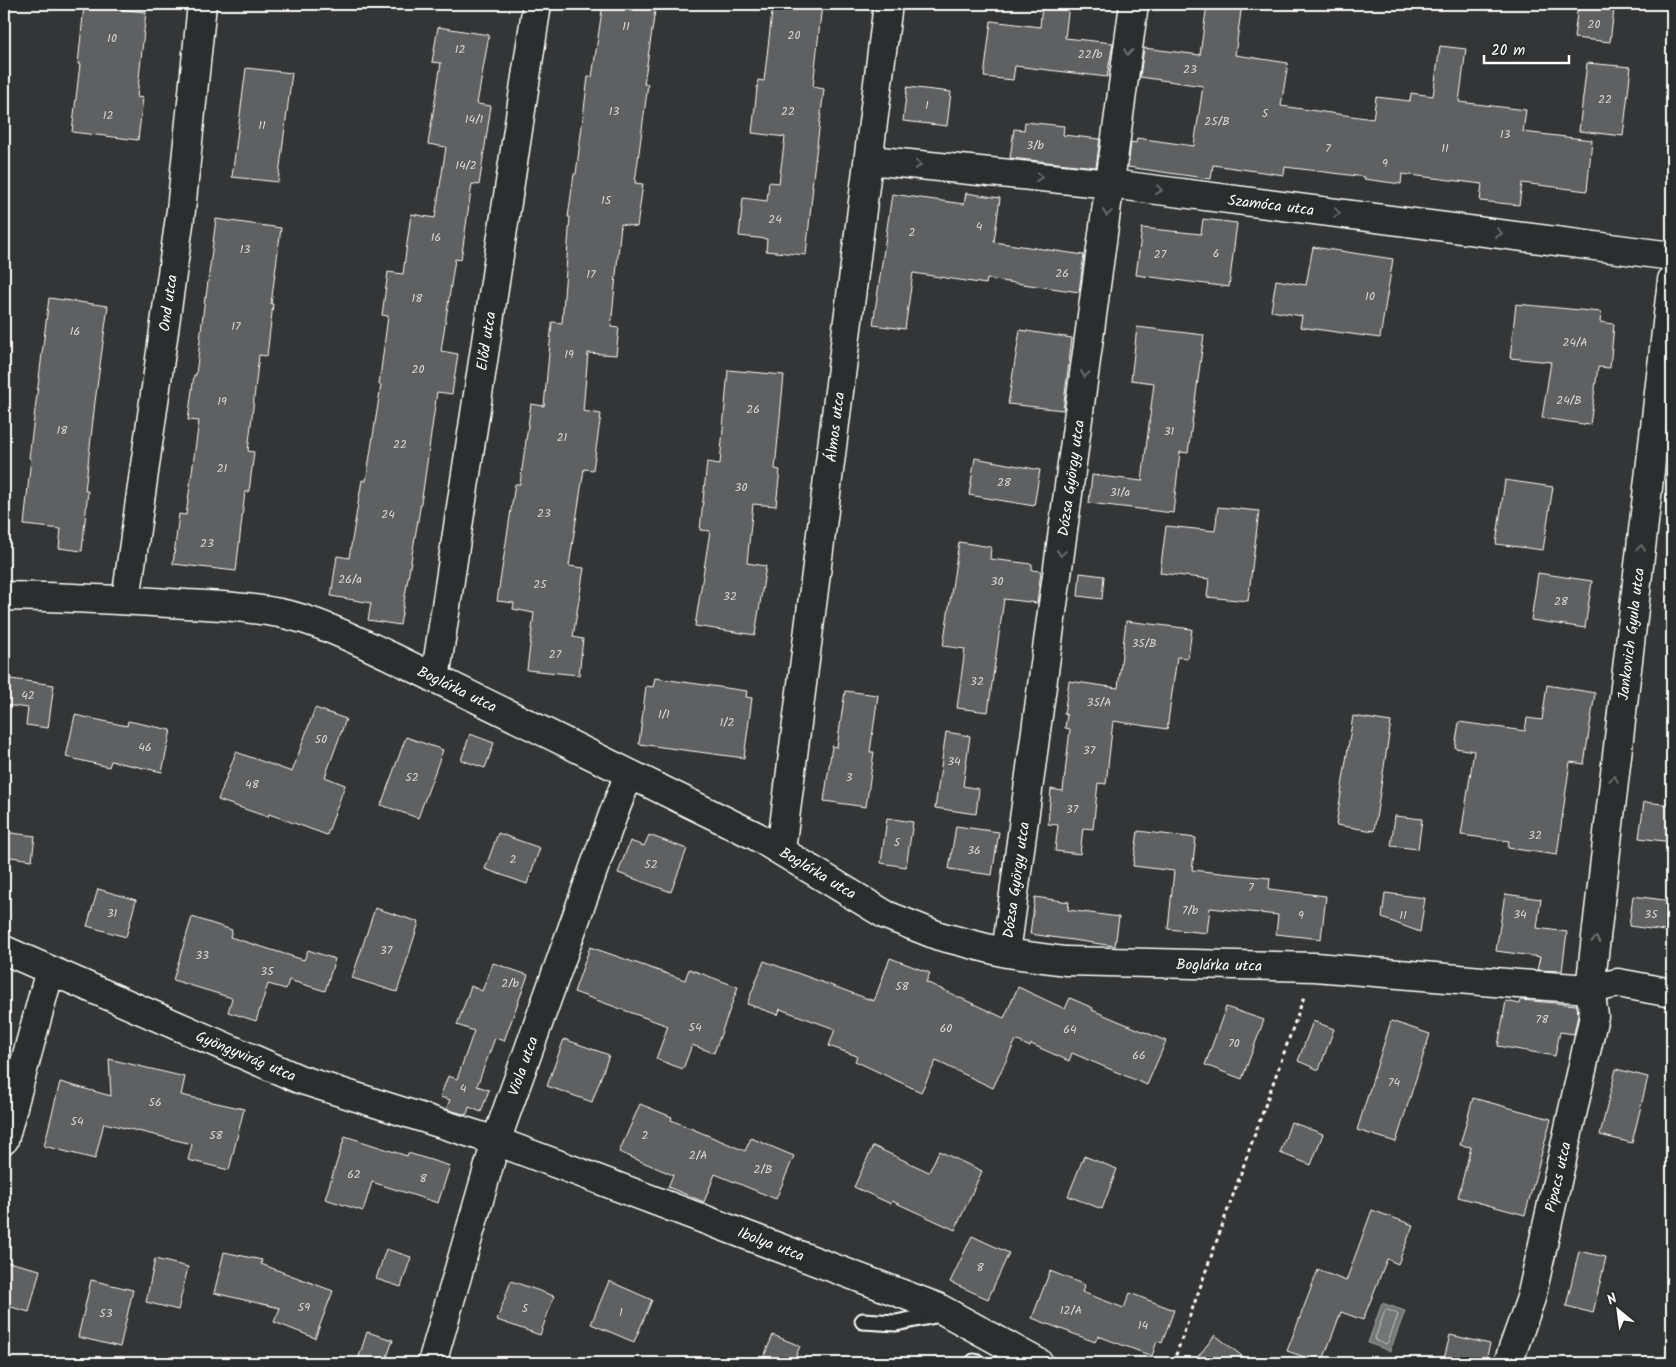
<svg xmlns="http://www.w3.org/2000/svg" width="1676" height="1367" viewBox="0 0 1676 1367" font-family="Kalam,sans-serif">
  <rect width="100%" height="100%" fill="#333536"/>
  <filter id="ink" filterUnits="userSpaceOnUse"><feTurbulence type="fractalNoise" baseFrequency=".02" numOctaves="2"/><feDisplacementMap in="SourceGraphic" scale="10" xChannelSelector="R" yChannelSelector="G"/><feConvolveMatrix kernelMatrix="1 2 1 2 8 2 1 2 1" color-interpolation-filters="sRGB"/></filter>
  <g filter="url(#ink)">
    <path fill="#737576" stroke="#abacad" d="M1382,1303L1405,1311L1390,1351L1368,1343Z"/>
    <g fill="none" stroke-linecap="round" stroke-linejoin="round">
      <path stroke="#c7c8c8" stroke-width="1" d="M1388,1310L1396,1313L1398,1315L1388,1342L1386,1344L1376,1341L1375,1338L1385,1311Z"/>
    </g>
    <path fill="#5f6162" stroke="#fff" d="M603,4H656L644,84H648L635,183L643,184L637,227L621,224L611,327L619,328L616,355L588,353L583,411L601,414L593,470L584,469L569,566L584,568L573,637L583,639L579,675L527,670L534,613L513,609L514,603L497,601L515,484H520L531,404L544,406L552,322L562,323L570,217H568L574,174H576L588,77H592Z
      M773,4H822L813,87L824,89L812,186H813L806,255L766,251L767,239L739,236L743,198L767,201L769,182L779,183L785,137L752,133L758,80L764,81Z
      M1042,4H1069L1065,38L1113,43L1107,77L1015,66L1013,80L984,77L991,21L1040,27Z
      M1207,4H1242L1235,55L1288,63L1281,106L1373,119L1376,97L1410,101L1411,93L1433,96L1440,46L1466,49L1459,102L1526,110L1523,132L1592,140L1587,191L1522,183L1519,205L1480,201L1482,184L1402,174L1401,184L1364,179L1365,177L1285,167L1284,175L1213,165L1211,179L1128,167L1131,142L1136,143L1137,138L1194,146L1203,86L1140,77L1144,48L1200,55Z
      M1578,4H1612L1611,9L1614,10L1610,42L1574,38Z
      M84,6L146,12L137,97L143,98L138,140L72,132L80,64H78Z
      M438,27L489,35L477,104L491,106L479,185L472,184L461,260L455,259L441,351L458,354L452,394L437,392L423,491L400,625L368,620L371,603L331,596L337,556L349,558L362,480L366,481L381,385H379L388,316L382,315L388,272L403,274L411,214L435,218L446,147L428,144L441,63L432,62Z
      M1587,63L1631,67L1623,136L1579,131Z
      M246,68L292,73L278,182L232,177Z
      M907,87L951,92L947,126L903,121Z
      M1025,122L1064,126L1063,135L1100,139L1096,167L1010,158L1014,129L1024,130Z
      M966,193L1000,198L994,242L1084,255L1079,292L987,279L986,284L913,273L905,329L873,325L892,194L964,204Z
      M216,219L281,228L271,304H273L267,356L259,355L248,451L254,452L249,492H245L236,571L173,564L179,514L186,515L199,421L188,420L194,375H196L205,297H206Z
      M1203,219L1237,223L1229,287L1136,275L1142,228L1201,234Z
      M1313,247L1393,259L1380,338L1300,327L1302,316L1271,311L1276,280L1306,285Z
      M49,298L108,306L95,402L85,491H88L82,551L59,548L61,529L24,525L31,458H29Z
      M1516,304L1601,312L1600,322L1614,324L1610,368L1598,367L1590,425L1542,418L1551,362L1510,358Z
      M1137,327L1204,335L1188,453L1180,452L1173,513L1089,503L1092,475L1142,481L1154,383L1131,380Z
      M1020,330L1072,338L1063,410L1008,404Z
      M728,370L784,375L775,469L780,470L776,506L753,504L747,563L766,566L755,635L695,626L710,531L700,530L707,462L720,464Z
      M975,458L1040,470L1034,506L969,495Z
      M1505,480L1553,487L1543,550L1496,544Z
      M1218,507L1259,511L1248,601L1207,597L1209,579L1160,573L1166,526L1215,531Z
      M959,542L991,547L990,559L1032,564V570L1041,571L1037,603L1004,599L988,712L957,708L965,649L943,646Z
      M1080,573L1104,576L1102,599L1078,596Z
      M1538,573L1592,581L1585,628L1531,620Z
      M1126,621L1192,629L1188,658L1177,657L1167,729L1113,721L1106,784L1098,783L1093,829L1083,828L1080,854L1055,851L1058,825L1048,824L1051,789L1063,791L1070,729L1065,728L1067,715L1064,714L1069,681L1118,688Z
      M4,678L54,685L48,728L26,725L28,708L4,705Z
      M655,678L747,691L746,697L752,698L744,758L639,744L646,686L653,687Z
      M1547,685L1595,693L1584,764L1570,762L1557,855L1508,848L1509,841L1461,835L1474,751L1455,748L1459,722L1525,731L1527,718L1542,720Z
      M845,691L878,695L870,752H874L866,807L824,801L832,746L837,747Z
      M315,708L346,719L325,777L345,785L327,835L269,814L268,817L218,800L236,752L292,772Z
      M75,715L127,726L128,721L171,730L162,772L111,761L109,767L66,757Z
      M1353,716L1391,722L1374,831L1336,825Z
      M946,732L970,736L963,786L979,789L976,814L935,808Z
      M470,734L494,743L485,768L461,760Z
      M406,737L443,750L418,818L381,805Z
      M1644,802L1672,805V842L1639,838Z
      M1395,816L1422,819L1418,849L1391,846Z
      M887,818L913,822L906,867L881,863Z
      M956,826L999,832L992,875L949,869Z
      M1138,831L1196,838L1192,870L1270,878L1269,889L1326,896L1321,939L1276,934L1278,915L1210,908L1207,933L1168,929L1174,871L1133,866Z
      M4,832L35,836L32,860L4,856Z
      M498,833L540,848L527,884L485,869Z
      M649,835L687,849L671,892L618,873L630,841L644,846Z
      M98,889L136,900L126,937L87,926Z
      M1385,893L1425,898L1420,932L1382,918Z
      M1505,894L1541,899L1537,928L1567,932L1562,971L1537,970L1540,957L1496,951Z
      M1633,896L1672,901V932L1629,926Z
      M1035,897L1069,902L1068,910L1119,917L1115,946L1030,934Z
      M375,908L419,922L397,992L352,978Z
      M192,917L232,930L230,937L304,960L308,950L335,959L325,991L289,980L286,989L268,984L256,1021L228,1012L232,998L173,980Z
      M590,947L685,980L689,969L738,987L714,1053L692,1045L683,1069L656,1059L668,1026L574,992Z
      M890,958L930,973L926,982L1004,1018L1018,987L1065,1009L1070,998L1093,1008L1092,1010L1166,1041L1147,1085L1072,1053L1069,1061L1031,1044L1030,1047L1016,1040L993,1088L936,1061L921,1092L855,1061L857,1056L829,1046L835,1029L780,1009L778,1015L747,1004L764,961L874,1001Z
      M493,963L528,975L504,1041L495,1038L477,1086L489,1090L481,1112L469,1107L467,1115L446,1109L450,1100L440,1097L448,1076L457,1079L474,1031L457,1025L471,986L482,991Z
      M1521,1000L1577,1005L1578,1015L1574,1034L1560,1032L1555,1056L1498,1046L1506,1001L1520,1004Z
      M1226,1007L1264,1020L1242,1079L1205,1065Z
      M1313,1021L1334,1029L1319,1070L1298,1061Z
      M1391,1021L1430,1034L1396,1142L1357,1130Z
      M564,1039L609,1055L592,1102L547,1086Z
      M109,1059L185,1077L181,1095L244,1109L229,1170L188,1160L192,1144L104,1123L95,1159L44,1146L60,1082L111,1096Z
      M1616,1069L1648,1077L1632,1143L1600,1135Z
      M1473,1098L1551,1119L1525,1215L1458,1197L1471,1147L1460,1145Z
      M640,1104L672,1117L671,1120L745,1151L751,1138L794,1156L776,1199L715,1174L704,1202L668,1187L673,1175L619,1152Z
      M1291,1122L1323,1134L1311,1165L1280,1153Z
      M345,1136L407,1156L408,1153L450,1166L438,1203L372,1182L363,1211L325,1199Z
      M873,1146L929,1172L939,1151L982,1171L955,1230L892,1201L891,1204L854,1187Z
      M1084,1156L1117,1169L1102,1209L1068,1196Z
      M1372,1210L1413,1225L1398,1264L1387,1259L1363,1320L1341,1312L1322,1363L1287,1351L1318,1270L1346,1281Z
      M972,1236L1009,1253L988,1299L950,1282Z
      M386,1249L411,1257L401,1287L376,1279Z
      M1579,1251L1606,1257L1593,1313L1566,1306Z
      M224,1252L262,1260L261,1264L333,1291L315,1338L274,1322L280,1308L214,1293Z
      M155,1259L188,1267L178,1310L146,1302Z
      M4,1261L40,1270L29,1312L4,1305Z
      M1050,1271L1085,1285L1082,1292L1124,1308L1130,1293L1174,1310L1162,1343L1157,1341L1152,1356L1098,1336L1095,1342L1032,1318Z
      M91,1280L133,1290L120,1347L78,1337Z
      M511,1281L554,1296L540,1335L497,1320Z
      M609,1281L652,1300L634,1342L591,1324Z
      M367,1332L393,1340L385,1363H357Z
      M773,1335L800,1346L793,1363H761Z
      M1215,1335L1251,1363H1193Z
      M1450,1335L1490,1344L1485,1363H1443Z"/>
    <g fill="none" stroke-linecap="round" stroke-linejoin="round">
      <defs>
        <path id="lane" d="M863,1321L896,1323L945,1313
          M974,1362L978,1363"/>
        <path id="street" d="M869,160L1111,184L1672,256
          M4,596C65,597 125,600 186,604C222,606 269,608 303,619C333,628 362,643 390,656L756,836L886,915L939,936L1006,953L1065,961L1315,967L1518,984L1590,989L1618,983L1672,993
          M126,600L181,210L202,4
          M435,679L537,4
          M781,850L888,4
          M4,950L299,1079L496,1141L937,1307L1039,1363
          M1006,953L1134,4
          M4,1140L50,970
          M432,1363L496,1141L613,815L629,774
          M1508,1363L1531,1298L1594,1016L1590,989L1672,280"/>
      </defs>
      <use href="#lane" stroke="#fff" stroke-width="19"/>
      <use href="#street" stroke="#fff" stroke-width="31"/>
      <path stroke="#fff" stroke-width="3" stroke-dasharray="4 4" stroke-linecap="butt" d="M1173,1363L1305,994"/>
      <use href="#lane" stroke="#2a2d2e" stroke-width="15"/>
      <use href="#street" stroke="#2a2d2e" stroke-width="28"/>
    </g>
    <defs><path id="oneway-chevron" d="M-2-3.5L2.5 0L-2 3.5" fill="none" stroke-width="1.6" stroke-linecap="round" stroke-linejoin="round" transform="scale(1.25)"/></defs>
    <g stroke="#6a6c6d">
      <use href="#oneway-chevron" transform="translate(1128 52) rotate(97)"/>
      <use href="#oneway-chevron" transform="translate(918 165) rotate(6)"/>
      <use href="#oneway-chevron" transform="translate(1039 177) rotate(5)"/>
      <use href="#oneway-chevron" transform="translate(1159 190) rotate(7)"/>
      <use href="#oneway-chevron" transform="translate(1107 213) rotate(98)"/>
      <use href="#oneway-chevron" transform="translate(1337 213) rotate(7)"/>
      <use href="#oneway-chevron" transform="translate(1499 233) rotate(7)"/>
      <use href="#oneway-chevron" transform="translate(1085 374) rotate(98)"/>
      <use href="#oneway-chevron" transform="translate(1641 548) rotate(-83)"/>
      <use href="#oneway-chevron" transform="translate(1061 553) rotate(98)"/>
      <use href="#oneway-chevron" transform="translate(1614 779) rotate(-83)"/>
      <use href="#oneway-chevron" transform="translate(1596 940) rotate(-83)"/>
    </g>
  </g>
  <g text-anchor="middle" stroke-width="4.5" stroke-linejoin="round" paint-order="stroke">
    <g font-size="12" fill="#d7d8d8">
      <text x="1594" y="28">20</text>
      <text x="626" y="30">11</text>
      <text x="794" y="39">20</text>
      <text x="112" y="42">10</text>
      <text x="460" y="53">12</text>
      <text x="1090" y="58">22/b</text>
      <text x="1190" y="73">23</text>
      <text x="1605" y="103">22</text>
      <text x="927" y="109">1</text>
      <text x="614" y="115">13</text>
      <text x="788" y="115">22</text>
      <text x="1265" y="117">5</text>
      <text x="108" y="119">12</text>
      <text x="474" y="123">14/1</text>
      <text x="1217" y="125">25/B</text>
      <text x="262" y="129">11</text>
      <text x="1505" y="138">13</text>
      <text x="1035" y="149">3/b</text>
      <text x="1328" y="152">7</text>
      <text x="1445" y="152">11</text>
      <text x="1385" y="167">9</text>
      <text x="466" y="169">14/2</text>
      <text x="606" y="204">15</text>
      <text x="775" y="223">24</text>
      <text x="979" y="230">4</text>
      <text x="912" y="236">2</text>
      <text x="436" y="241">16</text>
      <text x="245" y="253">13</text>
      <text x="1216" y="257">6</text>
      <text x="1160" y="258">27</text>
      <text x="1062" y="277">26</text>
      <text x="591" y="278">17</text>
      <text x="1370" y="300">10</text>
      <text x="417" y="302">18</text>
      <text x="236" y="330">17</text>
      <text x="75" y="335">16</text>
      <text x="1575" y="346">24/A</text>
      <text x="569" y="358">19</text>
      <text x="418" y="373">20</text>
      <text x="1569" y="404">24/B</text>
      <text x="222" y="405">19</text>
      <text x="753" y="413">26</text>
      <text x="62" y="434">18</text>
      <text x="1169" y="435">31</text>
      <text x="562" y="441">21</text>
      <text x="400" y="448">22</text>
      <text x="222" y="472">21</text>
      <text x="1004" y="486">28</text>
      <text x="741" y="491">30</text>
      <text x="1120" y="496">31/a</text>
      <text x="544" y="517">23</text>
      <text x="388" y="518">24</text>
      <text x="207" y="547">23</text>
      <text x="350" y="583">26/a</text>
      <text x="997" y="585">30</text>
      <text x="540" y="588">25</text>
      <text x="730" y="600">32</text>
      <text x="1561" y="605">28</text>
      <text x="1144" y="647">35/B</text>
      <text x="555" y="658">27</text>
      <text x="977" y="685">32</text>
      <text x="28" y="699">42</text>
      <text x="1099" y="706">35/A</text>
      <text x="664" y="718">1/1</text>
      <text x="727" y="726">1/2</text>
      <text x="321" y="743">50</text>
      <text x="145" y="751">46</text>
      <text x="1089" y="754">37</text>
      <text x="954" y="765">34</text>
      <text x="412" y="781">52</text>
      <text x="849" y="781">3</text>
      <text x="252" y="788">48</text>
      <text x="1072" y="813">37</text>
      <text x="1535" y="839">32</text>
      <text x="897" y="846">5</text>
      <text x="974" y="854">36</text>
      <text x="513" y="863">2</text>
      <text x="651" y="868">52</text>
      <text x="1251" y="891">7</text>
      <text x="1190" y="914">7/b</text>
      <text x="112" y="917">31</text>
      <text x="1520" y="918">34</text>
      <text x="1651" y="918">35</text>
      <text x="1301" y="919">9</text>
      <text x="1403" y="919">11</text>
      <text x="386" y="954">37</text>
      <text x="202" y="959">33</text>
      <text x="267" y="975">35</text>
      <text x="510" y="987">2/b</text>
      <text x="902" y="990">58</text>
      <text x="1542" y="1023">78</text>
      <text x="695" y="1031">54</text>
      <text x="946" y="1032">60</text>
      <text x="1070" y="1033">64</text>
      <text x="1234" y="1047">70</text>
      <text x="1139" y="1059">66</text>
      <text x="1394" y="1086">74</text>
      <text x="463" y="1092">4</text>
      <text x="155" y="1106">56</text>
      <text x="77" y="1125">54</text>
      <text x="216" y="1139">58</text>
      <text x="645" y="1139">2</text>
      <text x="698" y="1159">2/A</text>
      <text x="763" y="1173">2/B</text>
      <text x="354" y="1178">62</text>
      <text x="423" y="1182">8</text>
      <text x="980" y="1271">8</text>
      <text x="304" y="1311">59</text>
      <text x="525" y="1312">5</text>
      <text x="1071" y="1314">12/A</text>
      <text x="621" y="1316">1</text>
      <text x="106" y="1317">53</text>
      <text x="1143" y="1329">14</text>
    </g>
    <g font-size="15" fill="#fff" stroke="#2a2d2e">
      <text transform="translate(1271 205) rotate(7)" y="5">Szamóca utca</text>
      <text transform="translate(168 303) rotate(-82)" y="5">Ond utca</text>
      <text transform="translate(486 341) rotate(-81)" y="5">Előd utca</text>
      <text transform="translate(835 427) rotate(-83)" y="5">Álmos utca</text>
      <text transform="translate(1071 478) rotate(-82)" y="5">Dózsa György utca</text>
      <text transform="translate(1631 634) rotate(-83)" y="5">Jankovich Gyula utca</text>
      <text transform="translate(457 689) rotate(26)" y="5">Boglárka utca</text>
      <text transform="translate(818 873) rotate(31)" y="5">Boglárka utca</text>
      <text transform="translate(1016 880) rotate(-82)" y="5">Dózsa György utca</text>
      <text transform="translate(1219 965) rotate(1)" y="5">Boglárka utca</text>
      <text transform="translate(246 1056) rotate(23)" y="5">Gyöngyvirág utca</text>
      <text transform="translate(523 1066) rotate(-70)" y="5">Viola utca</text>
      <text transform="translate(1558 1177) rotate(-77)" y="5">Pipacs utca</text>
      <text transform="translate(771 1244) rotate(21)" y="5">Ibolya utca</text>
    </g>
  </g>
  <rect width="1676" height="1367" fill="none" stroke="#2a2d2e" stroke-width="20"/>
  <rect x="10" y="10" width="1656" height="1347" fill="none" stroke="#fff" stroke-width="2" filter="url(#ink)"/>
  <g transform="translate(1618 1310) rotate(331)" stroke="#2a2d2e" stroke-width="4" paint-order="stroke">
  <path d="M0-4L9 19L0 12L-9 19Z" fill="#ffffff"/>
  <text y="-8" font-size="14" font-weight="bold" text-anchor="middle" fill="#ffffff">N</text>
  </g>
  <path d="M1484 55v8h85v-8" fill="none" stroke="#ffffff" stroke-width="2.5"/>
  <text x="1491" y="55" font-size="15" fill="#ffffff" stroke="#2a2d2e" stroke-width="4" paint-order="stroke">20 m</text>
</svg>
